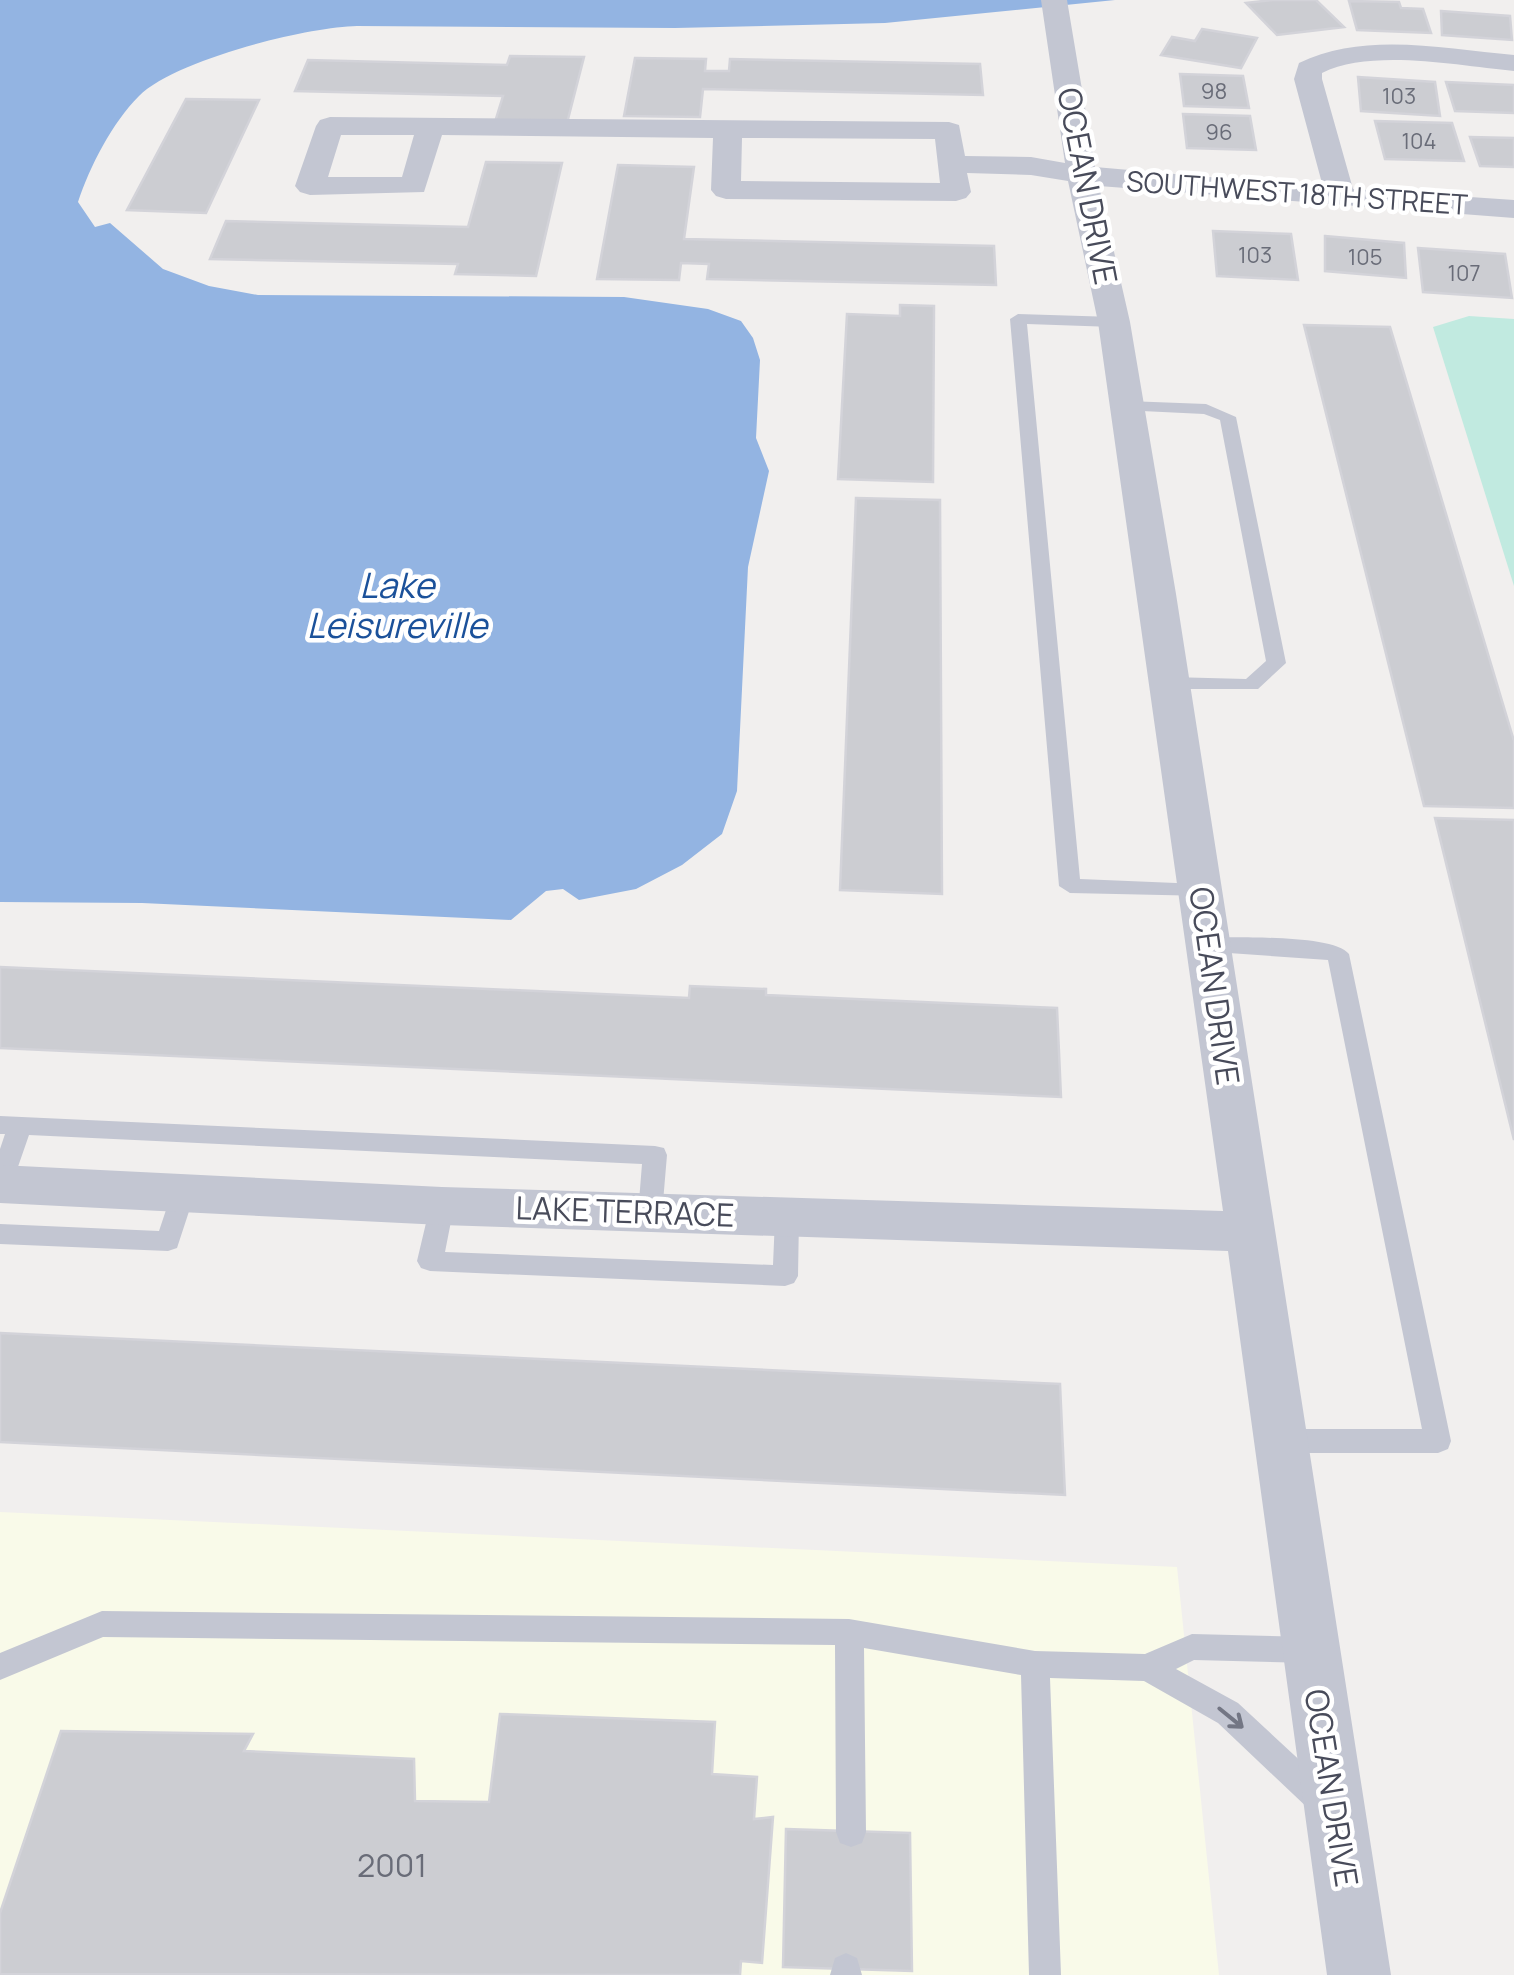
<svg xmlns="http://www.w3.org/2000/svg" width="1514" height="1975" viewBox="0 0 1514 1975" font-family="Manrope,sans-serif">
  <rect width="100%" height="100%" fill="#f1efee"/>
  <path fill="#f9fae9" d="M0,1512L1177,1567L1219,1975H0Z"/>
  <path fill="#c1eae0" d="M1469,316L1514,319V586L1433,327Z"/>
  <path fill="#93b4e2" d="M0,0H1115L885,23L675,28L357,26C306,27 175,60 139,96C112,123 90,166 78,202L95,227L110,223L163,269L209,286L258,295L624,297L708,309L741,321L753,338L760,360L756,438L769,471L748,567L737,791L722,834L682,865L636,889L579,900L563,889L546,891L511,920L142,903L0,902Z"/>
  <path fill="#cccdd2" stroke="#d3d3d9" stroke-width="2.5" d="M1272,0H1316L1344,27L1277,35L1246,3Z
    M1349,1L1399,2L1401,8L1423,9L1431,33L1357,30Z
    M1441,11L1510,16L1512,40L1442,35Z
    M1202,29L1257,38L1241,68L1161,55L1172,37L1195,41Z
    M510,56L584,57L567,123L495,122L503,96L295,91L308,60L507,65Z
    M635,58L706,59L705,71H729L730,59L980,64L983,95L703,89L700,117L624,116Z
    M1180,74L1243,76L1249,108L1184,106Z
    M1358,77L1435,82L1440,116L1361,111Z
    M1446,82L1514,85V113L1455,111Z
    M186,99L259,100L206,213L127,210Z
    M1183,114L1250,116L1256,150L1187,148Z
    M1375,121L1452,123L1464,161L1385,159Z
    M1470,137L1514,138V167L1480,166Z
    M486,162L562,163L536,276L455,274L458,264L210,259L226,221L468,227Z
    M618,165L694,167L684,239L994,246L996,285L707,279L709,264L681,263L679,280L597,279Z
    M1213,231L1291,234L1298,280L1217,276Z
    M1325,236L1404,243L1406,278L1325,271Z
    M1418,248L1505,254L1512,298L1423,292Z
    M900,305L934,306L933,482L838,479L847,314L900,316Z
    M1304,325L1390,327L1514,741V808L1424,806Z
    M856,498L940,500L942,894L840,890Z
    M1435,818L1514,820V1140Z
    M0,967L689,998L690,986L766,989V995L1057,1008L1061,1097L0,1048Z
    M0,1333L1060,1384L1065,1495L0,1442Z
    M500,1714L715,1722L712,1774L757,1777L754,1819L773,1817L762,1963L741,1961L740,1975L0,1974V1913L61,1731L253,1734L244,1751L414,1759L415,1801L489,1802Z
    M786,1829L910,1833L912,1971L783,1967Z"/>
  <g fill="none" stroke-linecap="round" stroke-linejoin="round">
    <path fill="#c3c6d2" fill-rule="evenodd" d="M1018,314L1114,317L1122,322L1114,327L1027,324L1080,879L1200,884L1208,886L1211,891L1208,896L1070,893L1059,886L1010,319Z
      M1127,401L1206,404L1236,417L1286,663L1258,689H1170L1160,683L1170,677L1246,679L1266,661L1220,420L1204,414L1121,410L1119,406Z
      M1208,937C1236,938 1333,934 1349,954L1451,1441L1448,1449L1438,1453H1281L1271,1449L1268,1441L1271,1433L1281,1429H1422L1328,960L1200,951L1197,945Z
      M0,1116L655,1146L664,1148L667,1155L662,1214L659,1221L650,1224L641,1221L638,1214L642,1164L29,1135L12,1184L9,1191L0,1194V1149L5,1134H0Z
      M183,1183L192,1186L195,1193L177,1248L168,1251L0,1244V1224L159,1231L174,1186Z
      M442,1196L451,1199L454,1206L445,1252L773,1265L775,1218L778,1211L787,1208L796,1211L799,1218L798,1276L794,1283L785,1286L430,1271L421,1268L417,1261L430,1206L433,1199Z
      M102,1611L849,1619L1035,1651L1145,1654L1192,1634L1310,1637L1320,1641L1324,1650L1320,1659L1310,1663L1194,1660L1176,1669L1238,1703L1334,1792L1338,1802L1334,1812L1323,1817L1312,1812L1218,1723L1144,1681L1050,1678L1061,1975H1029L1021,1675L864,1648L866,1832L862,1843L851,1847L840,1843L836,1832L835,1645L103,1637L0,1680V1653Z
      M846,1953L857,1958L862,1975H830L835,1958Z"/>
    <path fill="#c3c6d2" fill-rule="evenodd" d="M1041,0H1067L1095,167L1323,187L1294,79L1299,63C1364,31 1445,49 1514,55V71C1459,66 1372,48 1322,73V79L1353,189L1514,200V218L1099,186L1130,322L1176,594L1391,1975H1327L1228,1251L442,1225L0,1203V1165L442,1187L1223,1211L1098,322L1068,181L1031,175L967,173L971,192L966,198L956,201L726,199L716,196L711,190L713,138L442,135L424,192L310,195L300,192L295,186L316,126L320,120L330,117L949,122L959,125L965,156L1031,157L1065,163ZM341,135H414L402,177H328ZM742,138L935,139L940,183L741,181Z"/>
  </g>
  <defs><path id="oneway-shaft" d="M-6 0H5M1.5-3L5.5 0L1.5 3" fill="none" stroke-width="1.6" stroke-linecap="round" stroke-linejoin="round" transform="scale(2.5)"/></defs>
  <use stroke="#737684" href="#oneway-shaft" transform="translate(1231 1718) rotate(39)"/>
  <g text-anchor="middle" stroke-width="9" stroke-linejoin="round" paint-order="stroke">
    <g font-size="22" fill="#696c78">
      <text x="1214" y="99">98</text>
      <text x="1399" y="104">103</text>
      <text x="1219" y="140">96</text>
      <text x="1419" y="149">104</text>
      <text x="1255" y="263">103</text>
      <text x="1365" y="265">105</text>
      <text x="1464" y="281">107</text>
    </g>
    <g font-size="28" fill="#484b5a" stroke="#fff">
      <text transform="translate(1297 193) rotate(4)" y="10">SOUTHWEST 18TH STREET</text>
    </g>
    <g font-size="32" fill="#484b5a" stroke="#fff">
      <text transform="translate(1087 186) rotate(79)" y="11">OCEAN DRIVE</text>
      <text transform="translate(1214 986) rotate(82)" y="11">OCEAN DRIVE</text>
      <text transform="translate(625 1212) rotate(2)" y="11">LAKE TERRACE</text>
      <text transform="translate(1331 1788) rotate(81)" y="11">OCEAN DRIVE</text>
    </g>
    <g font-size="32" fill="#696c78">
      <text x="392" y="1877">2001</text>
    </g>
    <g font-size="35" font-style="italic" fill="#1b519a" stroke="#fff">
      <text x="397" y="598">Lake<tspan x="397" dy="40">Leisureville</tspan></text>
    </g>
  </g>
</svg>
